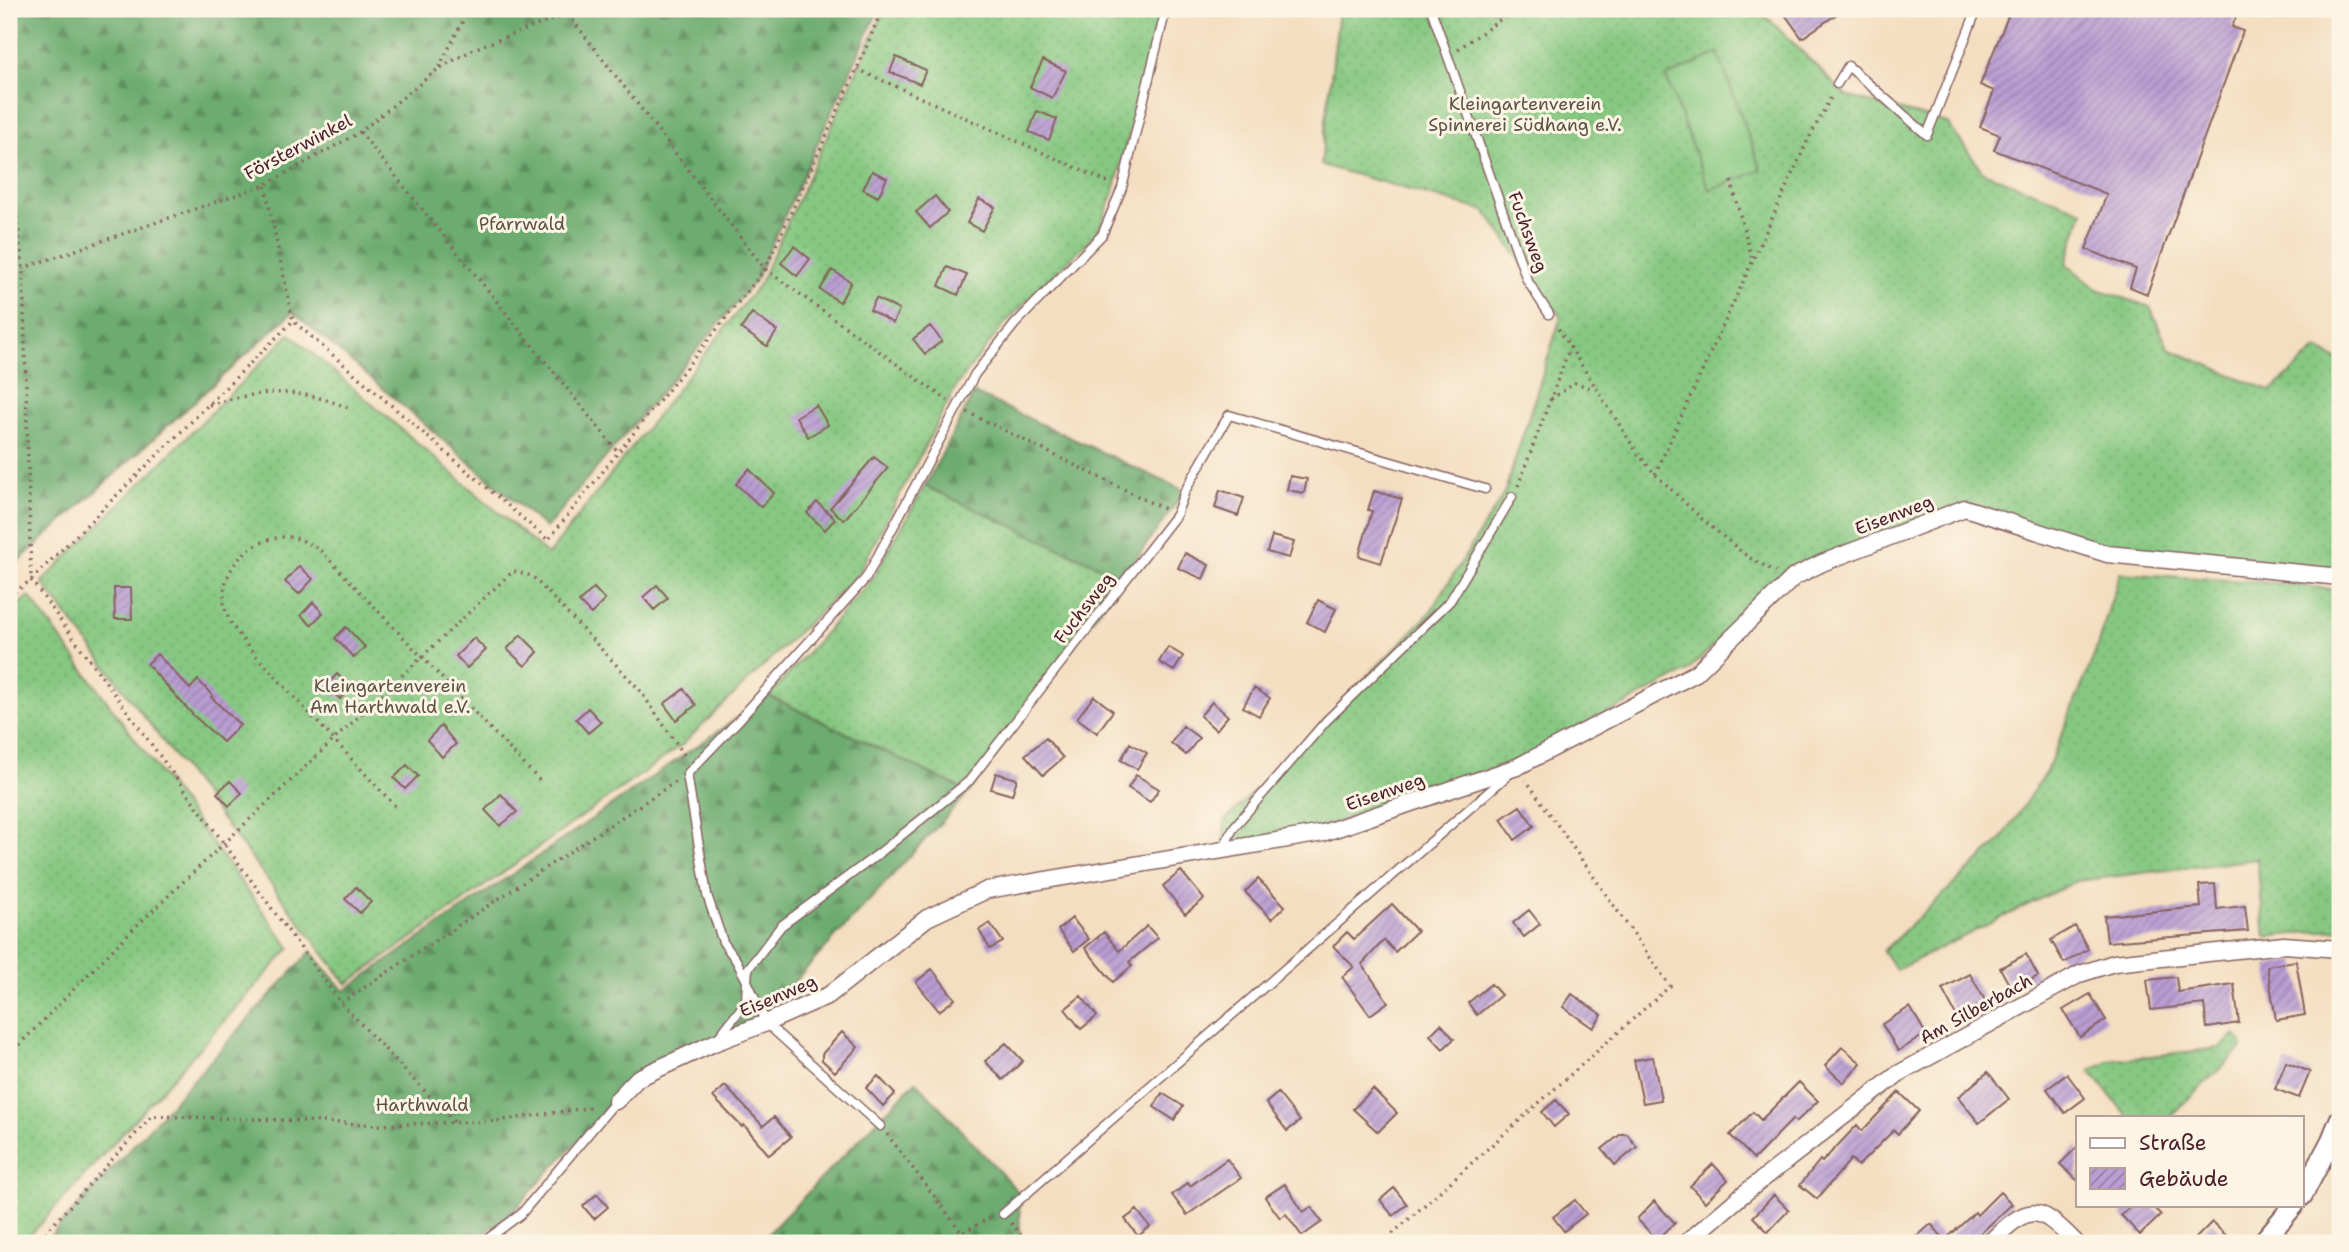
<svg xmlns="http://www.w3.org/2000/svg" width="2349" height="1252" viewBox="0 0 2349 1252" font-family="'Shantell Sans',sans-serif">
  <defs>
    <pattern id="grass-dots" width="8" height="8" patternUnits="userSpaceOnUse" patternTransform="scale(1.75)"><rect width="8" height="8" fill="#86c881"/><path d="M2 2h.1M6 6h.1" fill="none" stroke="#75ab70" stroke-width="1.8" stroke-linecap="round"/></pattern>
    <pattern id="forest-firs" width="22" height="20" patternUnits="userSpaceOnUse" patternTransform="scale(1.75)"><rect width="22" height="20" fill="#6cac6f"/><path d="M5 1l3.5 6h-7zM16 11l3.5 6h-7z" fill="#5b8b5b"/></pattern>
    <pattern id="building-hatch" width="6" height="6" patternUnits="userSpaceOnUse" patternTransform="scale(1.75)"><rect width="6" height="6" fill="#ba9dd3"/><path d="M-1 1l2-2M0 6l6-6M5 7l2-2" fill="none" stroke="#997fab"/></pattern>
  </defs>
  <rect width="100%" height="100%" fill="#fcf5e5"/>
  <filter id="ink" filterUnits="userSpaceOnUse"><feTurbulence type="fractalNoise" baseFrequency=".0143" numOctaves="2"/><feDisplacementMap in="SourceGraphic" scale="14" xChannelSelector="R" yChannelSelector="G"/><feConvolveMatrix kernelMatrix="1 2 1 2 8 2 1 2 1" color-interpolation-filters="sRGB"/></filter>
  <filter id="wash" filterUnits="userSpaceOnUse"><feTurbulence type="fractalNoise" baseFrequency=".00686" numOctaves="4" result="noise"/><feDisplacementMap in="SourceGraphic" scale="28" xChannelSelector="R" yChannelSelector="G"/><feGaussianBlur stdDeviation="1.57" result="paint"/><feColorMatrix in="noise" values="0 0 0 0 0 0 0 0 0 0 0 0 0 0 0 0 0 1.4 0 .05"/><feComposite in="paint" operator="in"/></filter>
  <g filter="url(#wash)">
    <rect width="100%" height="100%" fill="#f4dec1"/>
    <path fill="url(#grass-dots)" stroke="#687456" stroke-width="2" d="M885,9H1147L1160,17L1113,195L1097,233L1006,322L957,385L858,574L682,745L347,984L42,582L290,334L548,555L760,283Z
      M1339,9H1754L1770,20L1846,96L1947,123L1983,172L2083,211L2066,264L2097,289L2150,307L2169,349L2271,391L2317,349L2340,361V569L2107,550L1965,504L1808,561L1787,567L1768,591L1688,671L1519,760L1320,828L1223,846L1225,821L1429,614L1504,494L1561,317L1485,211L1321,165Z
      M925,486L1123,577L969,792L769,696L871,581Z
      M2120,573L2274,583L2340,590V929L2265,937L2257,859L2076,881L1896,970L1883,951L2001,840L2047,770L2093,659Z
      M29,596L290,948L23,1243H9V612Z
      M2235,1035L2241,1041L2242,1048L2169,1117H2128L2090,1071L2108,1061L2220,1048Z"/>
    <path fill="url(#forest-firs)" stroke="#5b664d" stroke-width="2" d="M9,9H879L755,281L546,528L293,312L9,570Z
      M974,393L1185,491L1123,577L925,486Z
      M769,696L969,792L761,1018L634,1079L515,1209L473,1243H44L311,951L344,991Z
      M916,1081L1019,1193L1020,1243H759Z"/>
    <path fill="#86c881" stroke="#687456" stroke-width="2" d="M1718,53L1761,170L1709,190L1666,77Z"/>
    <g id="blocks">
      <path fill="url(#building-hatch)" d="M1781,9H1844L1802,38Z
        M2011,9H2239L2232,27L2243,31L2147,294L2130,287L2136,269L2086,249L2107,194L1994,150L2000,135L1980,127L1994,91L1980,85Z
        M896,57L926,70L920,84L890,72Z
        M1043,60L1066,71L1052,98L1030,87Z
        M1037,111L1057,119L1049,140L1029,132Z
        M872,171L887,178L878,197L863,189Z
        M935,196L948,212L930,228L916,212Z
        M979,199L995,207L982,231L967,223Z
        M794,246L810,259L797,276L781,263Z
        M947,267L967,275L958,295L939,286Z
        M832,270L851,282L840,302L820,290Z
        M876,298L899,310L893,323L870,310Z
        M752,313L777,331L767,346L741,329Z
        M930,326L942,341L925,354L913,339Z
        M816,405L828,425L808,437L796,417Z
        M874,457L888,468L844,520L830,508Z
        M749,469L774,493L761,507L736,484Z
        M1290,476L1307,479L1304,493L1287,490Z
        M1220,490L1244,498L1238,516L1215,508Z
        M1374,491L1402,499L1381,563L1359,556L1372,511L1368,510Z
        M817,502L835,519L825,530L807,513Z
        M1272,536L1294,542L1289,558L1267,552Z
        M1185,553L1209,565L1203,579L1178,568Z
        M299,566L313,579L299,594L285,582Z
        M657,585L668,598L654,610L643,597Z
        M114,588H131L132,619H115Z
        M594,588L605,600L591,614L579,602Z
        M1318,600L1336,609L1325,632L1307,622Z
        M313,602L323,613L311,625L301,615Z
        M346,627L365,647L354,658L335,638Z
        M521,635L538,652L525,666L507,649Z
        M474,638L486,650L467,668L456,656Z
        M1168,647L1183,656L1174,671L1159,662Z
        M157,654L190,689L198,680L213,696L211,697L240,725L223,742L193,715L147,664Z
        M337,674L351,687L340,699L326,686Z
        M1254,688L1270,698L1259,716L1243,707Z
        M684,689L696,705L676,720L664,704Z
        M1094,696L1113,711L1097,733L1077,718Z
        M1212,702L1228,716L1216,730L1200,716Z
        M588,708L601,722L588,733L576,719Z
        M441,726L456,744L442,757L427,740Z
        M1183,726L1199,738L1186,755L1171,743Z
        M1046,738L1063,758L1043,775L1025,755Z
        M1130,743L1147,753L1137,769L1121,760Z
        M407,765L418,776L405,789L394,778Z
        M996,773L1017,779L1012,795L991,789Z
        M1136,775L1159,789L1150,802L1128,788Z
        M230,781L242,793L229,806L217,793Z
        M501,794L517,812L500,826L485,810Z
        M1520,806L1534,826L1515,840L1501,819Z
        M1181,871L1204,899L1185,914L1163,886Z
        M1258,879L1285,906L1272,919L1245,892Z
        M2215,884L2217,909L2245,906L2248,931L2107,942L2104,916L2201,907L2199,885Z
        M356,887L371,902L360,913L345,899Z
        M1392,904L1417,931L1395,952L1384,940L1362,964L1388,1002L1370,1015L1342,977L1354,967L1333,946L1347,932L1354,939Z
        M1529,910L1540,924L1524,937L1513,923Z
        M1072,918L1089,939L1074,951L1058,930Z
        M990,923L1003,942L990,949L979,930Z
        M1147,926L1158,938L1129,962L1132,966L1113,982L1085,948L1104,932L1119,951Z
        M2075,926L2088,949L2064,963L2051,940Z
        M2026,954L2038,976L2012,990L2000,968Z
        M2296,961L2305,1015L2276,1020L2267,966Z
        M932,969L955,999L939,1011L916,982Z
        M1970,974L1986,1002L1957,1017L1942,989Z
        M2176,977L2178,992L2234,984L2239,1023L2207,1028L2204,1004L2151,1010L2147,980Z
        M1491,984L1501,995L1477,1015L1468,1003Z
        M1572,994L1602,1015L1593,1028L1563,1007Z
        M2090,994L2106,1020L2080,1037L2063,1010Z
        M1081,996L1097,1016L1081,1029L1065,1009Z
        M1910,1007L1926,1034L1898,1051L1882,1024Z
        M1441,1024L1454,1039L1443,1049L1430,1035Z
        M842,1032L858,1047L835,1072L822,1060V1054Z
        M1006,1043L1023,1061L1003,1080L985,1061Z
        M1842,1047L1861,1063L1844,1083L1825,1066Z
        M1653,1057L1661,1100L1643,1103L1634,1060Z
        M2286,1062L2310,1072L2299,1098L2275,1089Z
        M1988,1072L2009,1099L1979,1123L1958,1097Z
        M2067,1074L2085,1098L2065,1113L2047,1089Z
        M878,1076L895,1094L883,1106L866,1088Z
        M1799,1082L1818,1101L1796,1122L1793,1119L1754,1159L1730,1135L1753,1112L1761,1120Z
        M725,1086L763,1126L774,1117L791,1137L769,1155L744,1125L742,1127L713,1097Z
        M1373,1089L1397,1113L1378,1132L1353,1109Z
        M1899,1092L1919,1111L1898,1134L1894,1130L1858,1166L1851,1159L1817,1199L1800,1185L1820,1160L1822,1162L1857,1125L1862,1131Z
        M1162,1093L1183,1106L1174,1120L1154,1107Z
        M1278,1093L1300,1121L1287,1131L1266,1103Z
        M1556,1100L1569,1114L1554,1127L1542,1112Z
        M1621,1134H1627L1637,1147L1615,1165L1602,1149Z
        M2078,1146V1181L2060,1164Z
        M1227,1159L1241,1178L1187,1215L1172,1195L1188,1183L1190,1186Z
        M1713,1164L1728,1180L1705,1202L1690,1186Z
        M1285,1184L1303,1212L1311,1207L1322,1222L1302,1236L1286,1214L1280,1218L1265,1197Z
        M1394,1188L1407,1204L1393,1216L1380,1200Z
        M2000,1192L2012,1204L1970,1243H1910L1931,1224L1945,1240L1975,1212L1977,1215Z
        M597,1194L608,1207L594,1219L583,1206Z
        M1774,1195L1789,1210L1768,1232L1753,1217Z
        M1575,1200L1586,1214L1564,1231L1553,1217Z
        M1654,1201L1675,1223L1657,1240L1637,1219Z
        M2132,1205H2151L2161,1215L2140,1235L2121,1215Z
        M1137,1210L1150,1227L1138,1236L1125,1219Z
        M2212,1222L2234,1243H2191Z"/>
    </g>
  </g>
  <g filter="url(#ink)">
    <use href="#blocks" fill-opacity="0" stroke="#866260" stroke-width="2"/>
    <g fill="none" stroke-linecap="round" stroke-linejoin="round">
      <defs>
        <path id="service" d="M1431,9L1527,280L1549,314
          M1837,84L1848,66L1927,135L1977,9
          M1223,848L1234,827L1327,720L1450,601L1512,497
          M718,1038L746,1002L747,981L736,960L723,942L707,895L687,774L737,722L866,578L975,374L1015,324L1102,235L1122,188L1166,9
          M880,1126L766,1023L747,981L748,969L781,926L877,855L969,781L1176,515L1185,491L1229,415L1485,489
          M1003,1214L1508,775
          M482,1243L521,1214L616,1101"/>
        <path id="minor" d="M616,1101L638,1078L714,1043L766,1023L829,995L927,918L987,890L1323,833L1517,767L1696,673L1794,577L1822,563L1965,508L2107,554L2340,577
          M1686,1243L1741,1196L1898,1074L2080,974L2114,963L2284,945L2340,949
          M1989,1243C2029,1205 2036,1202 2076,1243"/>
        <path id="tertiary" d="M2302,1196L2331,1141L2340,1119
          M2262,1243L2294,1205"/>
      </defs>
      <use href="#service" stroke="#866260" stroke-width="11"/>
      <use href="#minor" stroke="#866260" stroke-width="19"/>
      <use href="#tertiary" stroke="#866260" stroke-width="23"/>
      <path stroke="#866260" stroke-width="3.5" stroke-dasharray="2 5" stroke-linecap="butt" d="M564,9L765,269L948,401
        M1458,49L1516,9
        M439,67L469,9
        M857,69L1110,183
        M360,132L619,453
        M9,147L23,269L31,580L341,1003L454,1122
        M1731,181L1752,259
        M265,186L293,321
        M9,273L265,185L360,132L438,69L476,48L581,9
        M1570,347L1638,454L1655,474L1703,520L1748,557L1776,572
        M1551,399L1575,383L1594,389
        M209,405C263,389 299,387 351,409
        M967,412L1164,509
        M1655,474L1807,142L1832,95
        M1518,486L1570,347L1556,325
        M9,597L31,580L293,321L548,540L765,269L857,69L882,9
        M395,806L249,648C239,634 224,619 224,600C222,566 252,538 286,537C299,537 310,544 321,551L540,781
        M341,1003L675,782
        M9,1055L128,934L513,571L532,576L639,689L685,756
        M887,1134L962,1233L991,1217
        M1011,1223L1027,1243
        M36,1243L152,1116L285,1120L381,1125L497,1121L593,1107
        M953,1243L962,1233
        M1382,1243L1670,986L1526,780"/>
      <use href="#service" stroke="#fff" stroke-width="8"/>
      <use href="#minor" stroke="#fff" stroke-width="16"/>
      <use href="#tertiary" stroke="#fff" stroke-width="19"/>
    </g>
  </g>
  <g text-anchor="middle" stroke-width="6" stroke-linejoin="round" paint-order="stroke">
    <g font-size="18" fill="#5c5245" stroke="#fcf5e5">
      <text x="1525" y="110">Kleingartenverein<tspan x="1525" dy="21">Spinnerei Südhang e.V.</tspan></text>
      <text x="522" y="230">Pfarrwald</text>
      <text x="390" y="692">Kleingartenverein<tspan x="390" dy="21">Am Harthwald e.V.</tspan></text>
      <text x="422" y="1111">Harthwald</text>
    </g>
    <g font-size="18" fill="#4a1f2b" stroke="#fcf5e5">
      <text transform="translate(298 147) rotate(-28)" y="6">Försterwinkel</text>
      <text transform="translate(1528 232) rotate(70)" y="6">Fuchsweg</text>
      <text transform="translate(1894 515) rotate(-21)" y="6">Eisenweg</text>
      <text transform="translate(1084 608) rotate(-52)" y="6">Fuchsweg</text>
      <text transform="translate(1385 792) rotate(-19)" y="6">Eisenweg</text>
      <text transform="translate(778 996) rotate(-23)" y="6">Eisenweg</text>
      <text transform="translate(1976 1009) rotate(-29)" y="6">Am Silberbach</text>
    </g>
  </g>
  <rect width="2349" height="1252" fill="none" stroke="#fcf5e5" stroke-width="35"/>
  <rect x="2076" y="1116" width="228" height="91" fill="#fcf5e5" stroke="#b59f9b" stroke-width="2"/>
  <rect x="2090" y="1138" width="35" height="10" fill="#ffffff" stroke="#b59f9b" stroke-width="2"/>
  <text x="2139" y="1150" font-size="21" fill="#4a1f2b">Straße</text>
  <rect x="2090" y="1168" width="35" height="21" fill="url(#building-hatch)" stroke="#b59f9b" stroke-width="2"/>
  <text x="2139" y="1186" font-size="21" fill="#4a1f2b">Gebäude</text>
</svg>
